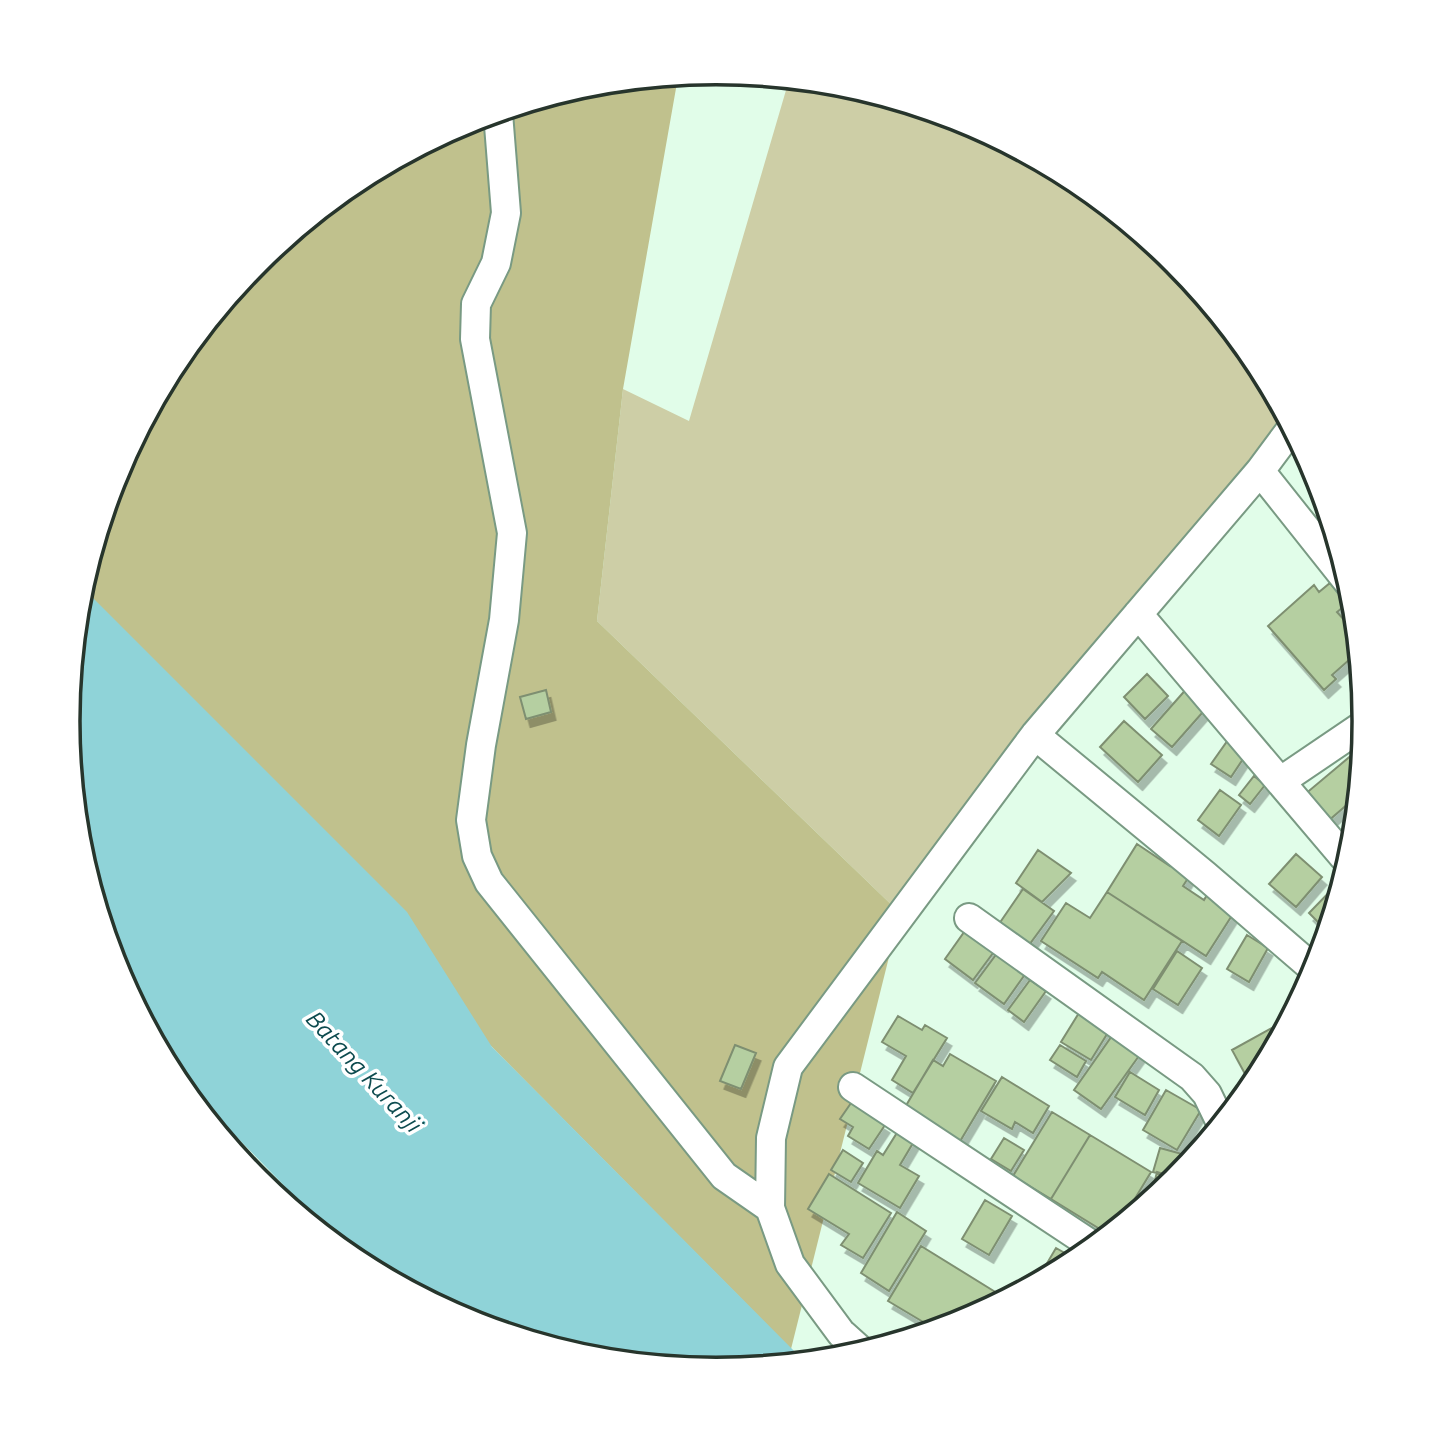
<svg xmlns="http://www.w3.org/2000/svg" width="1433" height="1442" viewBox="0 0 1433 1442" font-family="Ubuntu,sans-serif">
  <defs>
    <filter id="shadow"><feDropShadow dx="4.5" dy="8" stdDeviation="0" flood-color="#0004"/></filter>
  </defs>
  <rect width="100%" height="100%" fill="#e1fde9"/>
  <path fill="#cdcea6" d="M789,80L843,85L965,122L1077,182L1175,263L1256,361L1290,426L900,913L597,621L623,389L689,421Z"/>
  <path fill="#c0c18d" d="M678,77L623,389L597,621L900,913L791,1349L492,1047L81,594L118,473L178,361L258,262L357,182L469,122L590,85Z"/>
  <path fill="#8fd3d8" d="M83,588L407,912L492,1047L804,1361L716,1369L590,1357L468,1320L357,1260L173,1072L117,969L81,847L68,721Z"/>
  <path fill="#b5cfa1" stroke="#7e8f71" stroke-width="2" filter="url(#shadow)" d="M1330,583L1348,603L1337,612L1356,633L1358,652L1332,675L1336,679L1324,690L1268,626L1314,585L1319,592Z
    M1147,674L1168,696L1145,719L1124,697Z
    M1189,686L1210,704L1172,747L1151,729Z
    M546,690L551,712L526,719L520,697Z
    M1124,721L1162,755L1138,782L1100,747Z
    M1228,740L1247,753L1231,777L1211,764Z
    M1353,754L1361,763L1357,796L1327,822L1304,795Z
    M1254,776L1265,785L1250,804L1239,795Z
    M1220,790L1241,805L1219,836L1198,820Z
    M1137,844L1170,866L1174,860L1192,872L1183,886L1204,900L1211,888L1238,906L1206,956L1107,892Z
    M1038,850L1071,873L1042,902L1016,883Z
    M1296,854L1322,877L1296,907L1269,884Z
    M1343,878L1327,931L1309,913Z
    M1023,889L1054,911L1029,945L999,924Z
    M1107,892L1182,941L1144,1000L1102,972L1098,978L1041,941L1066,903L1090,918Z
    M967,928L996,949L973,980L945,959Z
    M1247,935L1268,948L1249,982L1227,969Z
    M1177,951L1202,968L1178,1005L1153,989Z
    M998,952L1026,973L1004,1004L975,983Z
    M1030,980L1046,991L1024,1022L1008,1010Z
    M1082,1008L1112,1026L1091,1060L1061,1042Z
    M898,1016L922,1030L925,1025L947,1038L913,1093L892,1080L906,1056L882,1042Z
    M1281,1023L1284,1028L1256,1080L1250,1083L1232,1050Z
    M1114,1033L1141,1053L1101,1109L1074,1090Z
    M735,1045L756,1053L741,1089L720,1081Z
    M1060,1045L1086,1061L1077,1077L1050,1060Z
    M950,1054L996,1081L959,1143L904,1109L933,1060L943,1066Z
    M1130,1072L1159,1090L1145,1115L1115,1097Z
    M1002,1077L1049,1106L1033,1133L1015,1122L1012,1129L981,1111Z
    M1166,1090L1201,1110L1177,1150L1143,1130Z
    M851,1103L885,1125L869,1149L848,1136L853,1127L840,1119Z
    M1052,1112L1090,1135L1051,1199L1013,1176Z
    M900,1128L916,1138L900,1165L919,1176L900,1208L858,1183L877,1151L883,1155Z
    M1090,1135L1151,1172L1119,1225L1108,1234L1051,1199Z
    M1004,1138L1024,1150L1011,1171L991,1159Z
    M1160,1148L1193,1157L1176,1178L1153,1172Z
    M843,1150L863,1163L851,1182L831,1170Z
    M1157,1172L1176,1178L1150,1200Z
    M829,1174L891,1213L863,1258L841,1245L849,1234L808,1209Z
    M985,1200L1012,1216L989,1255L962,1239Z
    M897,1212L926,1231L889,1291L861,1273Z
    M921,1246L997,1293L989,1307L964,1320L935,1329L888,1301Z
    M1056,1248L1077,1260L1036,1282Z"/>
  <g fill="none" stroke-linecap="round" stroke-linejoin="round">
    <defs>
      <path id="minor" d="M498,113L506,213L496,263L476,304L475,339L512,533L504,620L481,745L471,820L477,856L489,882L724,1176L770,1208
        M1260,471L1349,583
        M1138,614L1344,857
        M1035,735L1206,876L1315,970
        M1281,781L1365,724
        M969,918L1192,1077L1207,1094L1221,1123
        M853,1087L1093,1246
        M861,1351L841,1333L790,1264L770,1208L771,1138L788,1067L1035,735L1260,471L1292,428"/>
    </defs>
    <use href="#minor" stroke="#799a83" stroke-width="32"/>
    <use href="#minor" stroke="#fff" stroke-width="28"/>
  </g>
  <g text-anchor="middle" stroke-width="7" stroke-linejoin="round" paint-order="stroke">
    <g font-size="24" font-style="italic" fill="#0d4b4f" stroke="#fff">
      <text transform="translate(364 1072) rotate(47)" y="8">Batang Kuranji</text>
    </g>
  </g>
  <path d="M0 0H1433V1442H0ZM80 721a636 636 0 1 1 1272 0a636 636 0 1 1-1272 0Z" fill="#fff" fill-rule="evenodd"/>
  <path fill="none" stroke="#27352c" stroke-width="3.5" d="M80 721a636 636 0 1 1 1272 0a636 636 0 1 1-1272 0Z"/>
</svg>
